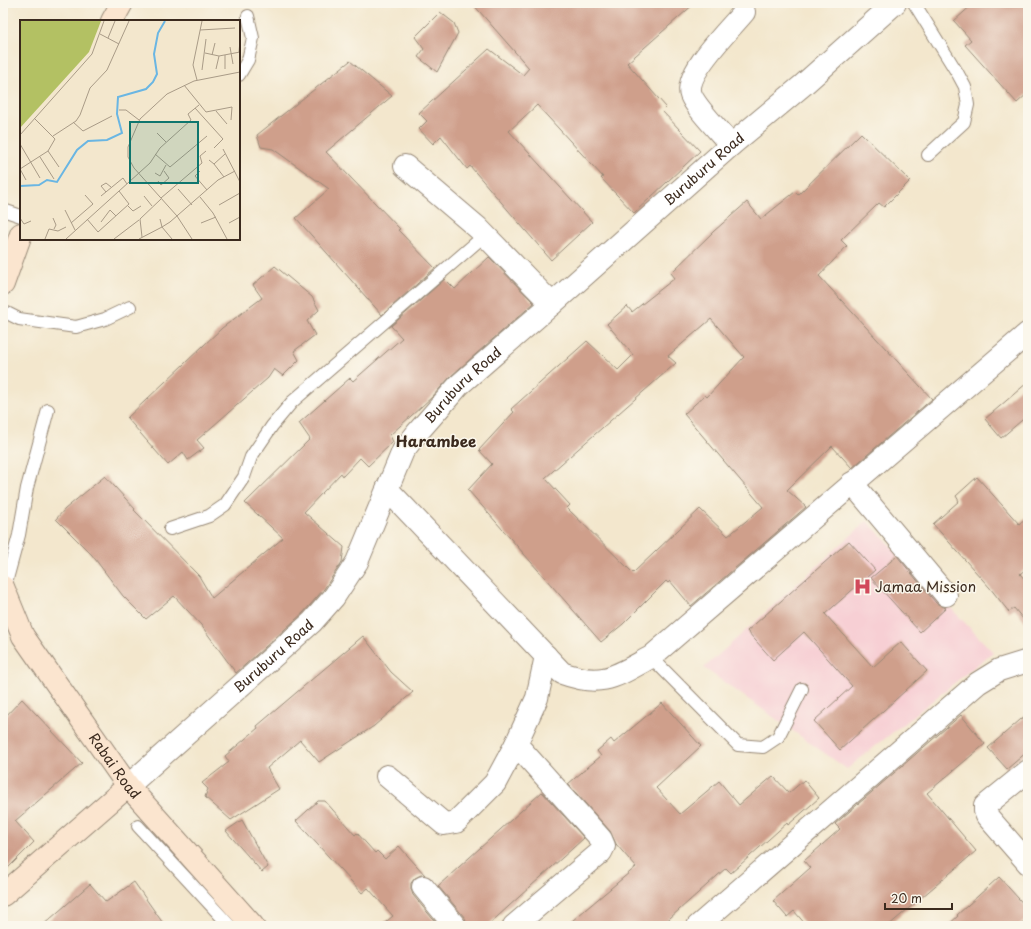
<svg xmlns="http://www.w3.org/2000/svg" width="1031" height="929" viewBox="0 0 1031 929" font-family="'Playpen Sans',sans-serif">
  <rect width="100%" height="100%" fill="#fbf7ec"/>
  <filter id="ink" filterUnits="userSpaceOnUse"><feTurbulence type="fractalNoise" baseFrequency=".025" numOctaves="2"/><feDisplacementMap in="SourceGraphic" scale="8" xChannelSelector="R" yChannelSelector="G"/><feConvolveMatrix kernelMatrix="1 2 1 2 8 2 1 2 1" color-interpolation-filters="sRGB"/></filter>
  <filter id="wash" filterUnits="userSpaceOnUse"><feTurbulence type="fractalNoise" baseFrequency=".012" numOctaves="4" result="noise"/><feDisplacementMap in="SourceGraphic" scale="16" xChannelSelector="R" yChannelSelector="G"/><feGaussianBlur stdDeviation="0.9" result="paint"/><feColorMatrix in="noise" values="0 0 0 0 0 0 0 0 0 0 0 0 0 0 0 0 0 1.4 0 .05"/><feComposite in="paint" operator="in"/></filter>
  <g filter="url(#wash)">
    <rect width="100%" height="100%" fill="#f3e7cd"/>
    <path fill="#f7cfd4" d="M867,521L993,652L847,769L704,668Z"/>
    <g id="blocks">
      <path fill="#cf9f8b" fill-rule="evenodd" d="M472,3H695L627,63L666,107L662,111L700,151L634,213L601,178L603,177L537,105L509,131L592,222L551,260L470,166L467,169L441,136L433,144L419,129L427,121L419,113L489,49L523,75L529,68Z
        M974,3H1028V93L1017,103L965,45L971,40L954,21Z
        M440,12L454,23L458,33L437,72L418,57L424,49L415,37Z
        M350,61L392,96L326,152L400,229L398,230L435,268L382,315L296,218L329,189L273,149L261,147L257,135Z
        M861,133L910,181L884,207L879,203L841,240L847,246L819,276L932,399L852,468L832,446L787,490L806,507L691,606L670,581L668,583L666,581L623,624L601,642L468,490L492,464L479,450L514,412L511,409L587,341L618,370L633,355L607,324L627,306L632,312L675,278L671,273L714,231L747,202L761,219L795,192L798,195ZM711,319L744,357L707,397L705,395L684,414L763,507L728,536L700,509L633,573L567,508L570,505L545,478L676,363L668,356Z
        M489,257L534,303L451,376L432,397L390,435L393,442L368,466L360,458L343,476L341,473L304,512L344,547L342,562L324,589L303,613L236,673L201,625L174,596L146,619L123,596L92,555L56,519L65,509L105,476L135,509L134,510L199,576L212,598L283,538L245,503L310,439L299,423L350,378L353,381L402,338L391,326L445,279L455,289Z
        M275,266L312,297L319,310L307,321L315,335L294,351L299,360L283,376L274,369L268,378L197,440L204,448L188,460L183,452L168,465L127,418L222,328L262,298L253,285Z
        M1028,382V415L1001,438L985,419Z
        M977,477L1019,524L1028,516V567L1020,574L1028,583V625L1014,608L1009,612L990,588L933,524L959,501L956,496Z
        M849,541L875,570L825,614L873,667L901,642L927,671L840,750L814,721L852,686L804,632L773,660L747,631Z
        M897,556L936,603L946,608L920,632L871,578Z
        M363,636L391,672L413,692L374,726L319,762L300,740L267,768L279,789L231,820L205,797L208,789L202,783L229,762L225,756L258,728L257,726Z
        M22,699L82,763L15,821L34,842L3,873V719Z
        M662,703L701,746L656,788L680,814L719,781L739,805L773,776L789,793L804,780L819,798L788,825L787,823L731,873L726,868L661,926H566L636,867L616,844L610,831L568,784L601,756L597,751L611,739L614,743Z
        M1028,713V751L1007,769L988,748Z
        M961,715L985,744L927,793L976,851L888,926H807L794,911L787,917L773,901L810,868L804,861L840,829L835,824Z
        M542,792L584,838L487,926H467L465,918L438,886Z
        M318,801H325L355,835L357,833L375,853L377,851L385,859L399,846L425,875H421L415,878L411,883V889L413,895L437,924L434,926H381L393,916L368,888L362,893L296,821Z
        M242,820L268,867L262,872L226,831Z
        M999,877L1028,909V918L1019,926H947L958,916L957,915Z
        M134,882L165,926H42L90,884L106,902Z"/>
    </g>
  </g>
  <g filter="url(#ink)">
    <use href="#blocks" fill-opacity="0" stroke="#978876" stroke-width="1"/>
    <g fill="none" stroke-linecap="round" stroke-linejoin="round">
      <defs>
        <path id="lane" d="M914,3L958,74L965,87L968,105L964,122L928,155
          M239,75L248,60L253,38L248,16
          M3,210L21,216
          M3,311L19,319L76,327L105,319L130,307
          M170,529L209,516L225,505L244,477L251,457L272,426L292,402L485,235
          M4,590L19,535L27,488L48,410
          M651,657L738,745L763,747L778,737L802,689
          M138,826L230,926"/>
        <g id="street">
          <path d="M731,145C721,133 696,108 691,95C683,74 731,28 744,12"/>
          <path d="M405,166L478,228L552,304"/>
          <path d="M852,483L946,595"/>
          <path d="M387,489L562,673C603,688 616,676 651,657L1028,333"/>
          <path d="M1028,771L985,806V811L987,816L1028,863"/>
          <path d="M387,776L444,824L456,822L495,783L516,744L537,698L546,656"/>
          <path id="s1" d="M128,786L312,622L334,597L357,562L403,451L417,433L459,385L552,304L731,145L803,85L895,3"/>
          <path d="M423,887L455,926"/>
          <path d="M514,926L601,852L604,846L601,839L516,744"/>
          <path d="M698,926L978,683L999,670L1028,661"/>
        </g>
        <g id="secondary">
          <path d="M112,21L122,3"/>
          <path d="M3,284L21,234"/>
          <path id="s2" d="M3,587L23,636L128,786L253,926"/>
          <path d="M3,895L128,786"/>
        </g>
      </defs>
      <use href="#lane" stroke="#978876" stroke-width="14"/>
      <use href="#street" stroke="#978876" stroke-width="24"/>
      <use href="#secondary" stroke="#978876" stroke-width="24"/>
      <use href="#lane" stroke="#fff" stroke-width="12"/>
      <use href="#street" stroke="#fff" stroke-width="22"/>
      <use href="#secondary" stroke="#fbe5cf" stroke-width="22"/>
    </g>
  </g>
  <defs>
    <symbol id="hospital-bare" viewBox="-9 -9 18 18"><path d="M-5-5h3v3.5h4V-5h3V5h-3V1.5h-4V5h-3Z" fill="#d1495b" stroke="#fbf7ec" stroke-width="2.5" paint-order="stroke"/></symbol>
  </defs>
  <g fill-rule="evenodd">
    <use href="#hospital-bare" x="850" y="574" width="25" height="25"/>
  </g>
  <g text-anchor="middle" stroke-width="3" stroke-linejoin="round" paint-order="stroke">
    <g font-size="14" fill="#3b2a1e" stroke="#fbf7ec">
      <text dy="5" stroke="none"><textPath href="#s1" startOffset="855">Buruburu Road</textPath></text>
      <text dy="5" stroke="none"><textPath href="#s1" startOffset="531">Buruburu Road</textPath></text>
      <text dy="5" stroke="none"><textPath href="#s1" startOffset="195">Buruburu Road</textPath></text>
      <text dy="5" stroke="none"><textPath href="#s2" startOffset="212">Rabai Road</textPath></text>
    </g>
    <g font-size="14" fill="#3b2a1e" stroke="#fbf7ec" text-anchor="start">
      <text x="875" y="592">Jamaa Mission</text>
    </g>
    <g font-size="15" font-weight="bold" fill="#3b2a1e" stroke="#fbf7ec">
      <text x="436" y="447">Harambee</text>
    </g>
  </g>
  <g transform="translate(20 20)">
    <rect width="220" height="220" fill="#f3e7cd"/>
    <path d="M0,1H81L69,32L0,108Z" fill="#b3c163"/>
    <path fill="none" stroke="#6ab6e3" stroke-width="2" d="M0,166L19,165L27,160L37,162L57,130L68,121L87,120L102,113L97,94L98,77L126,69L133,62L137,54L134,34L138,13L145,1"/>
    <path fill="none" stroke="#a99b87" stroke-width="1" d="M180,10L215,8M80,14L99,24M88,18L95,1M210,27L213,44M219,32L220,20M185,33L199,36L220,32M192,35L195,23M205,35V49M196,49L199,36M182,50L186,19M177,60L173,45L182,1M164,65L186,92L212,87L211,100M175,88L203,119L194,128M99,90H106L119,100M196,91L207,104M53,102L63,111L92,96M137,113L146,122M0,115L72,34L84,1M33,116L56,101L60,95L70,68L87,50L109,1M0,124L20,158M203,129L220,162M28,131L39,147M135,134L150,147L187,116M20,137L34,159M189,140L194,144L205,134M194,144L204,157M0,149L28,131L35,119L14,98M0,149L6,160M180,151L175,156L187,170M135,153L140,156L146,145M138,161L141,165L149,158L144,151M158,169L172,185M86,172L81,166L86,163L91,167M81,176L103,158L107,164M124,176L132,186M180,177L193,193L207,219M141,178L182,143L180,136L186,131M199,185L220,173M108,186L113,191L121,186M45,190L55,210M0,198L4,204L11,201M33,198L36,205L34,209M67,199L78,212L109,184L99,171M140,199L142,207L150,202L198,160L215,151M81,202L90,190L96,196M51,203L73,184L65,175M181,203L196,197M209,203L220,197M122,217L120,199L141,179M25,219L29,209L38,211L46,207M46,219L130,143L140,128L171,100L168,94L179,85M94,219L119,200M119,219L142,207L152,219M172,219L157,196L114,148L108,137V127L120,99L147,74L174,61L220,52"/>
    <path fill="#0f766e" fill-opacity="0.15" stroke="#0f766e" stroke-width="2" d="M110,102H178V163H110Z"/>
    <rect width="220" height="220" fill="none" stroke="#3b2a1e" stroke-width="2"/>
  </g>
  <rect width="1031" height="929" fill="none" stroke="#fbf7ec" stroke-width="16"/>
  <path d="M885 903v6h67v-6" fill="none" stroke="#3b2a1e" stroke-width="2"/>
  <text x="891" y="903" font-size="12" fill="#3b2a1e" stroke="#fbf7ec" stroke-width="3" paint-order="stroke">20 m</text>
</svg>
